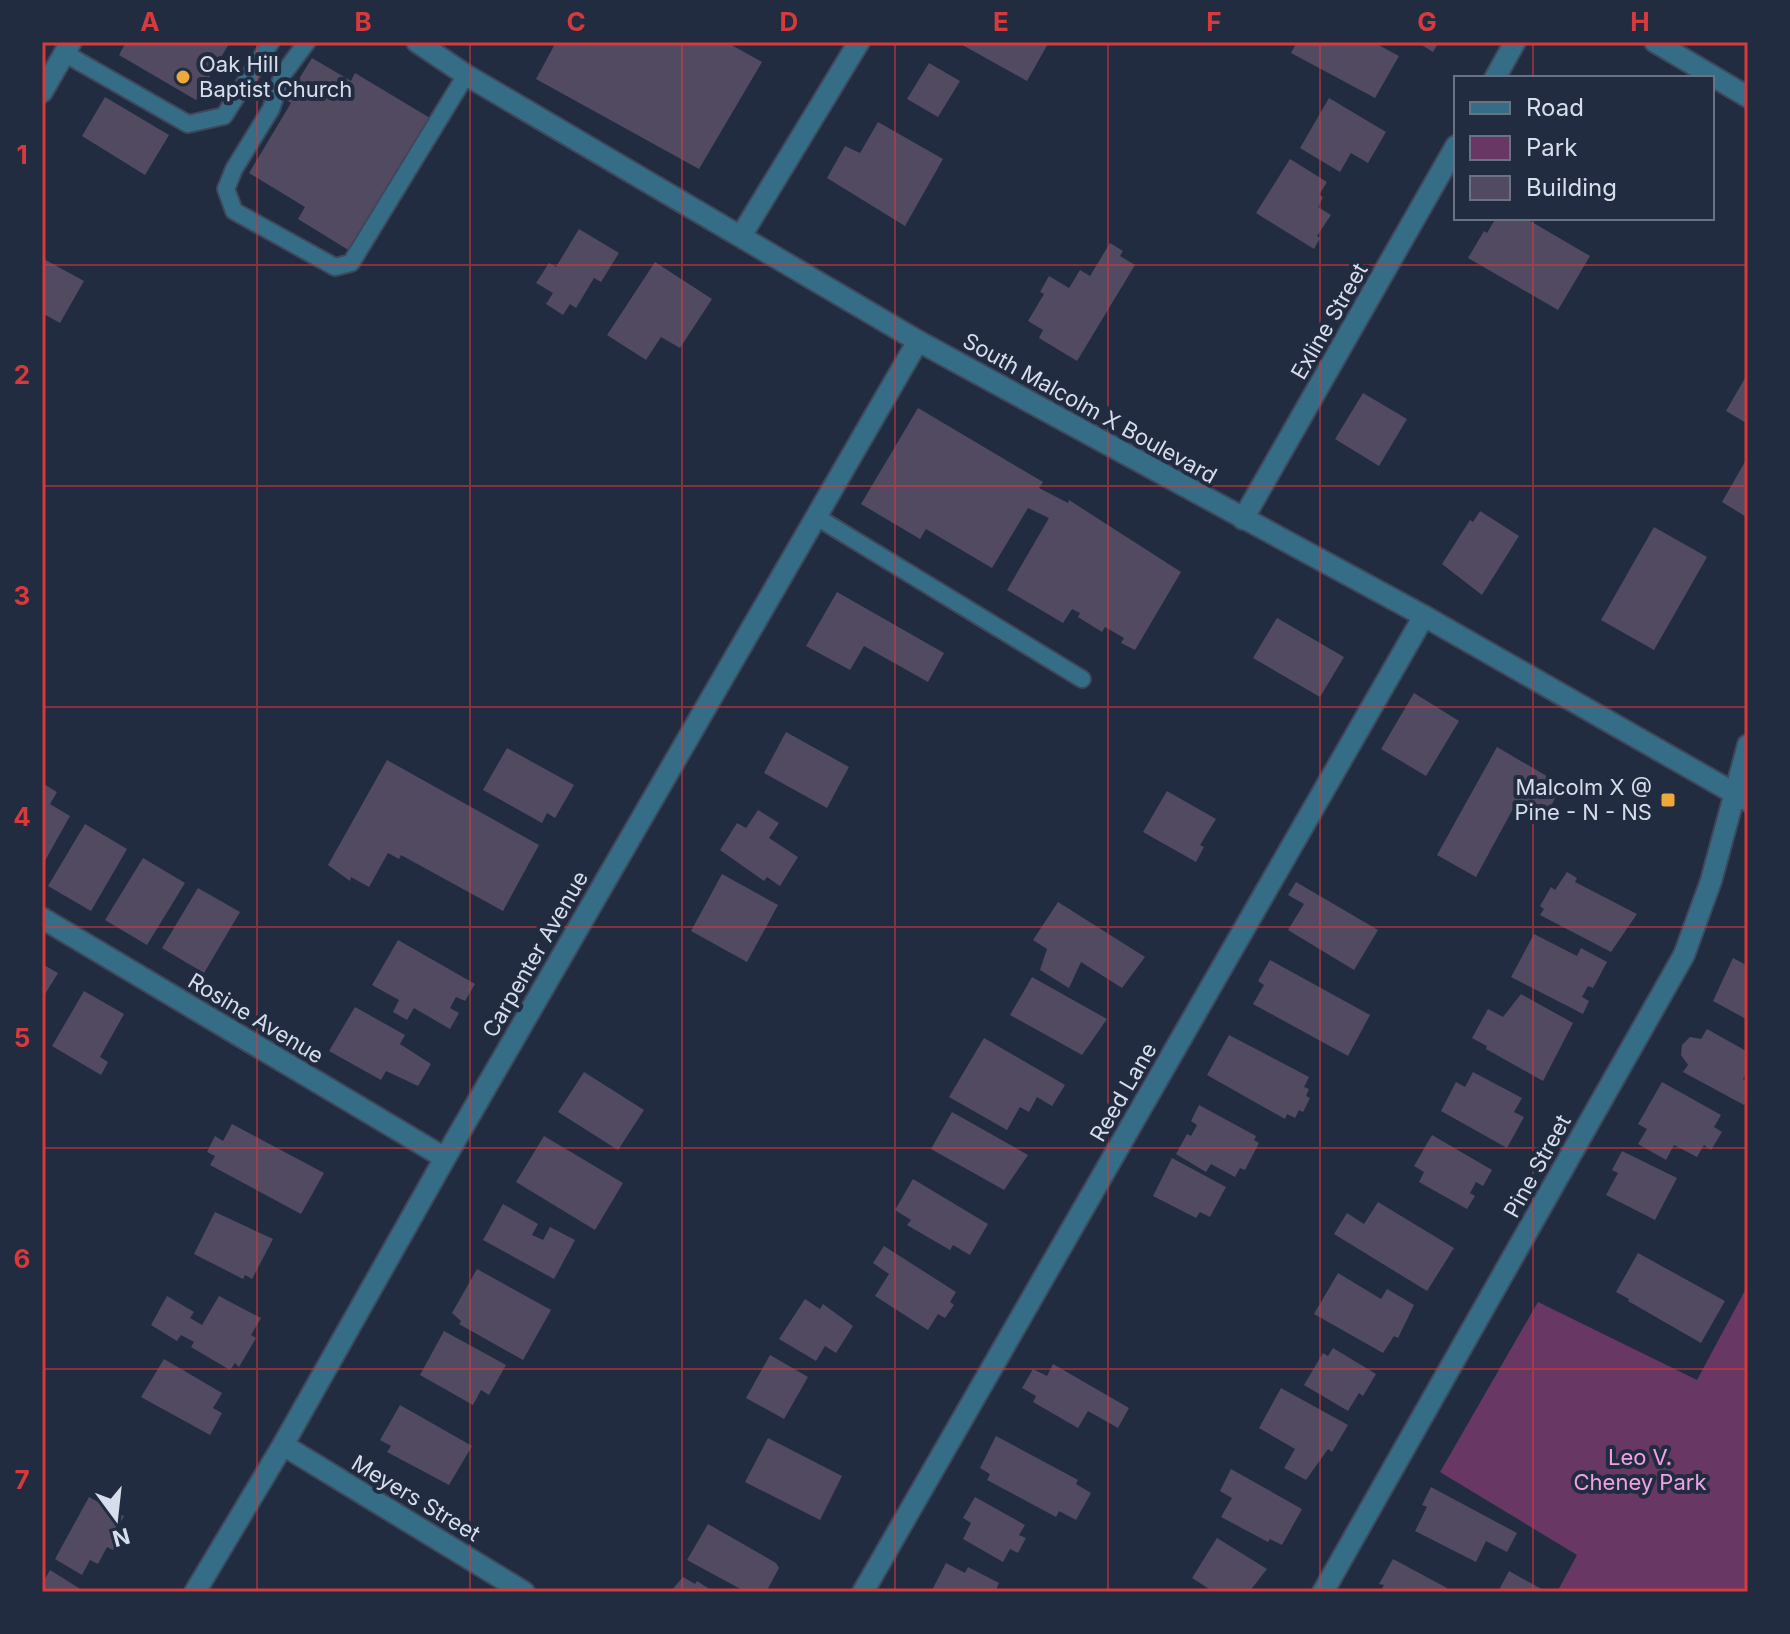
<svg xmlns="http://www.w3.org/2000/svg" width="1790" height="1634" viewBox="0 0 1790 1634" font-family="Inter,sans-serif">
  <rect width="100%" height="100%" fill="#222c40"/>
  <path fill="#693763" d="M1748,1285V1592H1557L1577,1555L1440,1472L1538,1302L1697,1380Z"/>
  <path fill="#514a61" d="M126,42H230L196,100L119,55Z
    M556,42H726L762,62L699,169L536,79Z
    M957,42H1049L1027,81Z
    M1297,42H1373L1399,56L1375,98L1291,53Z
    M1417,42H1439L1433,52Z
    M312,58L351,81L355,73L430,118L350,251L298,219L305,207L249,173L291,103L286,100Z
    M929,63L960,81L938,117L907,99Z
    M105,97L169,135L145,175L82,136Z
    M1329,98L1386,132L1368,163L1351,153L1340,172L1300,148Z
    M878,122L943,159L905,226L827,178L845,146L860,153Z
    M1290,159L1327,182L1319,195L1323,197L1318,207L1331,215L1317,236L1320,238L1314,249L1256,213Z
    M1496,218H1525L1590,256L1558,310L1468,258L1484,231L1487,233Z
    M579,229L619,253L601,282L594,278L576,308L570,304L563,315L546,304L553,293L536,283L549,263L556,267Z
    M1110,243L1123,251L1120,256L1135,265L1077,361L1039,338L1043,330L1028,321L1044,294L1040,292L1049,276L1069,288L1080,270L1090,276Z
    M42,258L84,281L60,323L42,313Z
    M655,262L712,299L680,348L661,337L646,360L607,335Z
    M1748,373V424L1726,411Z
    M1363,393L1407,419L1379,466L1335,439Z
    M918,408L1043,482L1039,488L1068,503L1069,500L1181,572L1135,650L1121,643L1124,638L1105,627L1102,632L1078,617L1080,613L1072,609L1063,623L1007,590L1049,518L1028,508L992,568L926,529L920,539L861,504Z
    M1746,460L1748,461V518L1722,502Z
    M1480,511L1519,536L1482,595L1442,564L1470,520L1473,522Z
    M1654,527L1707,557L1654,650L1601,620Z
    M837,592L944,653L928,682L864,646L850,670L806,646Z
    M1277,618L1344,657L1320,697L1253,658Z
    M1414,693L1459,721L1426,776L1381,749Z
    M786,732L849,767L827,808L764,773Z
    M1497,747L1562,785L1542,823L1514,807L1476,877L1437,855Z
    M507,748L574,785L555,818L547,813L542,823L483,790Z
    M387,760L539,845L503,911L401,855L399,859L388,853L369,887L351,877L350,881L328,865Z
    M42,783L57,792L50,804L70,816L42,866Z
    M1167,791L1216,819L1200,845L1204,847L1196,862L1143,832Z
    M758,810L779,823L769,838L798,857L780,886L767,877L764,881L720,850L737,823L746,828Z
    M85,824L127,849L91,911L48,886Z
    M143,858L185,883L147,945L105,920Z
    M1567,872L1577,878L1575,882L1637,914L1611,952L1540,915L1544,909L1540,906L1551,887L1555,890Z
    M722,874L778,905L747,962L691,931Z
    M1296,882L1378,930L1354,970L1288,930L1304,904L1288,895Z
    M198,888L240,912L204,973L162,948Z
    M1058,902L1145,957L1122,988L1081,962L1069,988L1040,970L1047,949L1033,940Z
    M1534,934L1577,956L1581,948L1607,962L1593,988L1588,986L1582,997L1589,1001L1583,1014L1511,977Z
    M398,940L475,984L465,1001L456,997L450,1008L459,1013L450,1029L414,1008L407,1020L393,1012L399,1000L372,985Z
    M1733,958L1748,966V1020L1713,1001Z
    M1270,960L1370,1015L1348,1056L1253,1004L1264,985L1258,981Z
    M42,964L58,973L42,999Z
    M1032,977L1107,1019L1082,1055L1010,1015Z
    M84,991L124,1014L100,1057L108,1062L101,1075L52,1046Z
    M1521,994L1573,1023L1543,1081L1486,1049L1487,1046L1472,1038L1488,1009L1503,1017Z
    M355,1007L405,1035L400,1044L431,1064L418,1086L386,1071L381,1080L329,1051Z
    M1707,1029L1748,1052V1069L1743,1079L1748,1082V1097L1744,1105L1683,1072L1688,1065L1681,1055L1682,1045L1690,1037L1701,1039Z
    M1229,1035L1309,1077L1304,1087L1309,1089L1306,1096L1310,1098L1303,1112L1299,1110L1295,1118L1287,1114L1285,1119L1207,1075Z
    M984,1038L1065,1085L1052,1106L1037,1097L1029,1112L1020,1107L1007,1130L949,1097Z
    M584,1072L644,1110L618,1150L558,1112Z
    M1473,1072L1522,1098L1514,1112L1524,1117L1507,1148L1441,1111L1456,1082L1465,1087Z
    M1662,1082L1721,1115L1714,1127L1722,1132L1711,1150L1704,1145L1697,1157L1674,1145L1666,1160L1638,1144L1647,1129L1638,1124Z
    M1199,1105L1256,1136L1254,1140L1259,1143L1245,1170L1240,1168L1235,1177L1211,1164L1206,1172L1176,1154L1187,1134L1191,1136L1197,1125L1191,1121Z
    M952,1112L1028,1155L1004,1190L931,1149Z
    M232,1124L324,1173L301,1214L210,1165L215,1156L207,1152L215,1136L223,1141Z
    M1432,1135L1492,1170L1483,1186L1476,1182L1470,1193L1475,1196L1467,1209L1419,1182L1424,1172L1414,1166Z
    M544,1136L623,1183L595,1230L516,1182Z
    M1622,1151L1677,1178L1655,1220L1606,1195L1618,1173L1612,1170Z
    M1172,1158L1226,1187L1210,1217L1200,1212L1196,1218L1153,1196Z
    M913,1179L988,1224L970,1255L953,1245L950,1250L907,1225L911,1220L895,1210Z
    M1378,1202L1454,1248L1427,1291L1334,1234L1347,1213L1364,1224Z
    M503,1204L538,1224L532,1235L543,1240L550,1227L575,1240L554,1279L483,1240Z
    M215,1212L273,1239L252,1279L245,1275L243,1279L194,1254Z
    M884,1246L956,1292L950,1302L954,1305L945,1318L938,1314L928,1330L875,1296L889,1274L873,1263Z
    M1638,1253L1725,1301L1701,1343L1628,1301L1629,1299L1616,1292Z
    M477,1269L551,1310L523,1360L459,1324L461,1321L452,1313Z
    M1338,1273L1381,1299L1387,1289L1414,1305L1398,1338L1394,1336L1383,1353L1314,1314Z
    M167,1296L194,1312L190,1318L202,1325L219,1296L261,1318L251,1335L256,1338L239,1367L235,1363L230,1370L191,1347L194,1342L181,1335L177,1341L151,1325Z
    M805,1299L820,1309L823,1304L853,1326L836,1353L825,1346L816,1361L779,1339Z
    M444,1331L506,1365L489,1395L481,1390L473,1405L420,1375Z
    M1333,1348L1376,1374L1363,1396L1359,1393L1348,1411L1304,1385L1323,1353L1328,1356Z
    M770,1355L808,1377L784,1419L746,1398Z
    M164,1359L222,1393L213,1408L222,1413L210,1435L141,1397Z
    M1053,1364L1129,1408L1118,1428L1088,1411L1078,1428L1033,1402L1036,1396L1022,1388L1033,1369L1047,1376Z
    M1281,1388L1348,1425L1332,1452L1328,1449L1306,1480L1284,1468L1295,1449L1259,1428Z
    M400,1405L472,1446L449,1485L387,1452L391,1446L380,1440Z
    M996,1436L1078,1480L1076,1484L1091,1493L1076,1520L1059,1511L1056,1517L987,1480L990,1474L980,1468Z
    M768,1438L842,1476L820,1520L745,1482Z
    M1231,1469L1302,1509L1282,1545L1270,1539L1268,1542L1221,1517L1232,1498L1220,1491Z
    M1431,1487L1517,1533L1507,1552L1486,1541L1476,1562L1415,1531L1427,1507L1422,1505Z
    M89,1497L124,1516L115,1532L121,1536L113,1550L107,1547L98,1564L90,1560L82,1575L55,1559Z
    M975,1497L1025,1525L1019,1535L1026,1538L1018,1553L1010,1549L1003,1562L963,1539L971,1523L963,1518Z
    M708,1524L776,1563L779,1568L766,1592H746L687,1560Z
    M1217,1538L1267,1569L1249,1592H1214L1192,1578Z
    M1393,1559L1447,1588L1445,1592H1380L1384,1585L1379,1584Z
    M946,1563L965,1573L968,1567L999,1583L995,1592H931Z
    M50,1570L85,1592H42V1584Z
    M1509,1571L1547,1592H1498Z
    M683,1577L695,1584L697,1581L714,1592H670Z"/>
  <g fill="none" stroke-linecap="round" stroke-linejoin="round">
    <defs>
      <path id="service" d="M307,42L283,74L271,109L234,169L226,189L234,211L335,267L351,263L466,75
        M64,53L188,124L224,116L271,42
        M815,516L1082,679"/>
      <path id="minor" d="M1655,42L1748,97
        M1495,78L1515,42
        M42,92L71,42
        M741,236L859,42
        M1243,519L1456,146
        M42,918L445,1158
        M283,1445L524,1592
        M195,1592L283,1445L445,1158L918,341
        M863,1592L1424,616"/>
      <path id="tertiary" d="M417,42L466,75L918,341L1424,616L1748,801
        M1323,1592L1684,955L1711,881L1748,745"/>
    </defs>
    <use href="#service" stroke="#3f485b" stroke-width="20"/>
    <use href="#minor" stroke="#3f485b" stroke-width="24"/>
    <use href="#tertiary" stroke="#3f485b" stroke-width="24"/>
    <use href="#service" stroke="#366d86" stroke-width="16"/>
    <use href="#minor" stroke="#366d86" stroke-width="20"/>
    <use href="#tertiary" stroke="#366d86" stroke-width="20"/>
  </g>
  <path fill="none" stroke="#d63a3c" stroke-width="2" stroke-opacity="0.55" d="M257,42V1592M470,42V1592M682,42V1592M895,42V1592M1108,42V1592M1320,42V1592M1533,42V78M1533,218V1592M42,265H1748M42,486H1748M42,707H1748M42,927H1748M42,1148H1748M42,1369H1748"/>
  <g fill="#eea83c" stroke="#222c40" stroke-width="3">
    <circle cx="183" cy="77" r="8"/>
    <rect x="1660" y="792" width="16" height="16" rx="4"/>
  </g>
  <g text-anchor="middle" stroke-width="8" stroke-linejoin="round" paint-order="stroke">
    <g font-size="22" fill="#d7deeb" stroke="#222c40" text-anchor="start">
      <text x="199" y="72">Oak Hill<tspan x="199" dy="25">Baptist Church</tspan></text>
      <text x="1652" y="795" text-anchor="end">Malcolm X @<tspan x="1652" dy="25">Pine - N - NS</tspan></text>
    </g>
    <g font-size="22" fill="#d7deeb" stroke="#222c40">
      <text transform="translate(1329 321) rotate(-60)" y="8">Exline Street</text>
      <text transform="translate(1090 408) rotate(29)" y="8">South Malcolm X Boulevard</text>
      <text transform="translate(535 954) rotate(-60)" y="8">Carpenter Avenue</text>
      <text transform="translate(256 1018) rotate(31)" y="8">Rosine Avenue</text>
      <text transform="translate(1123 1092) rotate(-60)" y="8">Reed Lane</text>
      <text transform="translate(1537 1166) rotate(-61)" y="8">Pine Street</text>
      <text transform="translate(416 1498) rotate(31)" y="8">Meyers Street</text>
    </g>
    <g font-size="22" fill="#f0a1e5" stroke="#222c40">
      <text x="1640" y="1465">Leo V.<tspan x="1640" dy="25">Cheney Park</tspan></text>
    </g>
  </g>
  <rect width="1790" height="1634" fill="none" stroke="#222c40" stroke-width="88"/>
  <rect x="1454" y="76" width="260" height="144" fill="#222c40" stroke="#6a7384" stroke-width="2"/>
  <rect x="1470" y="102" width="40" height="12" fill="#366d86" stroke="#6a7384" stroke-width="2"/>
  <text x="1526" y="116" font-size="24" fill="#d7deeb">Road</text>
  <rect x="1470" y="136" width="40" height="24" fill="#693763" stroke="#6a7384" stroke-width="2"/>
  <text x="1526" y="156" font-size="24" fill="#d7deeb">Park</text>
  <rect x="1470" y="176" width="40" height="24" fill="#514a61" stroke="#6a7384" stroke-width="2"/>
  <text x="1526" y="196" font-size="24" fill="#d7deeb">Building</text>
  <g transform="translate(116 1518) rotate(165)" stroke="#222c40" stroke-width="6" paint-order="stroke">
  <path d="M0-6L14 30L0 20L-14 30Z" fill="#d7deeb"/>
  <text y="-12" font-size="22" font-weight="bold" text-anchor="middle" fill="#d7deeb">N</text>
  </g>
  <rect x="44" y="44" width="1702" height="1546" fill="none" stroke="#d63a3c" stroke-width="3"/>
  <g font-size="26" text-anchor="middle" font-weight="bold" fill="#d63a3c">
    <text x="150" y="31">A</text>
    <text x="363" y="31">B</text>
    <text x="576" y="31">C</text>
    <text x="789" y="31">D</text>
    <text x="1001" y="31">E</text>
    <text x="1214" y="31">F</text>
    <text x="1427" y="31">G</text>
    <text x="1640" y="31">H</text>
    <text x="22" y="164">1</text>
    <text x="22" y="384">2</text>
    <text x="22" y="605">3</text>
    <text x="22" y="826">4</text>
    <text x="22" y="1047">5</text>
    <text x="22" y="1268">6</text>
    <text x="22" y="1489">7</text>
  </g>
</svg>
